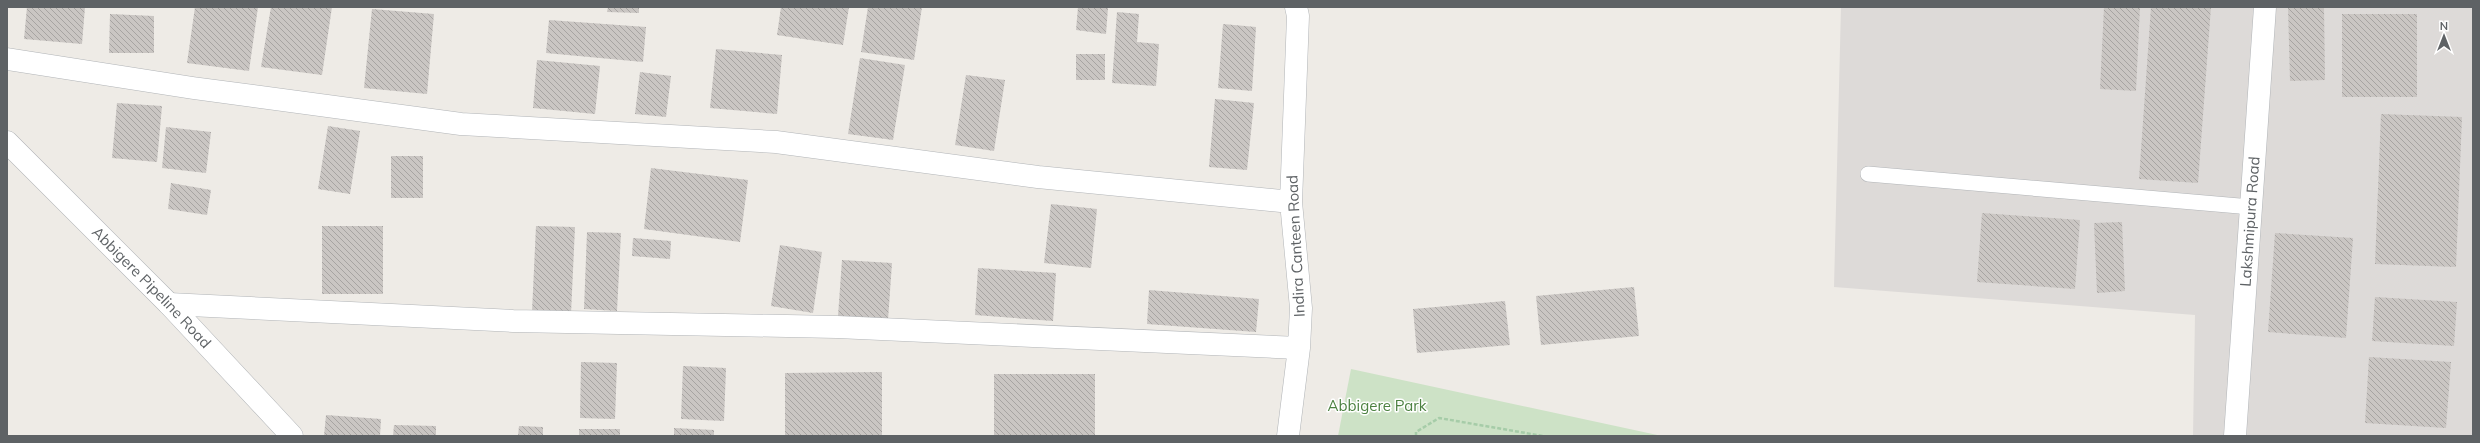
<svg xmlns="http://www.w3.org/2000/svg" width="2480" height="443" viewBox="0 0 2480 443" font-family="Mulish,sans-serif">
  <defs>
    <pattern id="building-back-hatch" width="6" height="6" patternUnits="userSpaceOnUse"><rect width="6" height="6" fill="#cac6c3"/><path d="M-1 5l2 2M0 0l6 6M5-1l2 2" fill="none" stroke="#a7a4a2"/></pattern>
  </defs>
  <rect width="100%" height="100%" fill="#eeebe6"/>
  <path fill="#dddad8" d="M1841,7H2473V436H2193L2195,315L1834,287Z"/>
  <path fill="#cde2c6" d="M1351,369L1662,436H1338Z"/>
  <path fill="url(#building-back-hatch)" d="M27,7H85L82,44L24,39Z
    M195,7H258L249,71L187,63Z
    M271,7H332L322,75L261,67Z
    M608,7H639V13L607,12Z
    M781,7H849L843,45L777,35Z
    M868,7H922L914,60L861,52Z
    M1078,7L1108,8L1106,34L1076,30Z
    M2104,7H2140L2136,91L2100,89Z
    M2151,7H2211L2198,183L2139,179Z
    M2288,7H2324L2325,80L2290,81Z
    M372,9L434,14L427,94L364,88Z
    M1117,12L1139,14L1137,42L1159,44L1156,86L1112,83Z
    M110,14L154,16V53H109Z
    M2342,14H2417V97H2342Z
    M549,20L646,27L643,62L546,53Z
    M1223,24L1256,27L1252,91L1218,88Z
    M716,49L782,55L777,114L710,108Z
    M1076,54H1105V80H1076Z
    M860,58L905,65L893,140L848,134Z
    M537,60L600,66L595,114L533,108Z
    M640,72L671,76L666,117L635,114Z
    M966,75L1005,80L994,151L955,145Z
    M1215,99L1254,103L1247,170L1209,167Z
    M117,103L162,106L157,162L112,158Z
    M2381,114L2462,117L2456,267L2375,264Z
    M328,126L360,131L350,194L318,189Z
    M166,127L211,132L206,173L162,168Z
    M391,156H423V198H391Z
    M651,168L748,180L740,242L644,229Z
    M171,183L211,190L207,215L168,209Z
    M1051,204L1097,209L1091,268L1044,263Z
    M1982,213L2080,220L2075,289L1977,282Z
    M2122,222L2125,291L2097,293L2094,223Z
    M322,226H383V294H322Z
    M536,226L575,227L571,314L532,312Z
    M587,232L621,233L617,311L584,309Z
    M2275,233L2353,238L2346,338L2268,332Z
    M633,238L671,241L670,259L632,256Z
    M780,245L822,252L813,313L771,306Z
    M842,260L892,263L888,320L838,316Z
    M978,268L1056,273L1053,321L975,315Z
    M1634,287L1639,336L1541,345L1536,296Z
    M1149,290L1259,299L1256,332L1147,324Z
    M2375,297L2457,302L2454,346L2372,341Z
    M1505,301L1510,345L1417,353L1413,309Z
    M2369,357L2451,362L2446,428L2365,423Z
    M581,362L617,363L615,419L580,418Z
    M683,366L726,368L724,421L681,419Z
    M882,372V436H785V373Z
    M994,374H1095V436H994Z
    M326,415L381,419L380,436H324Z
    M394,425L436,426V436H393Z
    M519,426L543,427V436H518Z
    M674,428L714,430V436H674Z
    M579,429H620V436H579Z"/>
  <g fill="none" stroke-linecap="round" stroke-linejoin="round">
    <defs>
      <path id="service" d="M1868,174L2251,207"/>
      <path id="minor" d="M7,59L193,88L461,124L776,142L1038,177L1291,202
        M169,304L513,321L837,327L1299,348
        M1288,436L1299,348L1301,308L1291,202L1298,16L1296,7"/>
      <g id="tertiary">
        <path id="s1" d="M7,142L169,304L292,436"/>
        <path id="s2" d="M2235,436L2265,7"/>
      </g>
    </defs>
    <use href="#service" stroke="#b1b4b7" stroke-width="16"/>
    <use href="#minor" stroke="#b1b4b7" stroke-width="23"/>
    <use href="#tertiary" stroke="#b1b4b7" stroke-width="23"/>
    <path stroke="#a6cca8" stroke-width="2.5" stroke-dasharray="4 2" stroke-linecap="butt" d="M1416,436V432L1439,418L1543,436"/>
    <use href="#service" stroke="#fff" stroke-width="15"/>
    <use href="#minor" stroke="#fff" stroke-width="22"/>
    <use href="#tertiary" stroke="#fff" stroke-width="22"/>
  </g>
  <g text-anchor="middle" stroke-width="3" stroke-linejoin="round" paint-order="stroke">
    <g font-size="15" fill="#5e6265" stroke="#fff">
      <text dy="5" stroke="none"><textPath href="#s2" startOffset="215">Lakshmipura Road</textPath></text>
      <text transform="translate(1296 246) rotate(-93)" y="5">Indira Canteen Road</text>
      <text dy="5" stroke="none"><textPath href="#s1" startOffset="205">Abbigere Pipeline Road</textPath></text>
    </g>
    <g font-size="15" fill="#4c8141" stroke="#fff">
      <text x="1377" y="411">Abbigere Park</text>
    </g>
  </g>
  <rect width="2480" height="443" fill="none" stroke="#5e6265" stroke-width="16"/>
  <g transform="translate(2444 36)" stroke="#ffffff" stroke-width="3" paint-order="stroke">
  <path d="M0-3L7 15L0 10L-7 15Z" fill="#5e6265"/>
  <text y="-6" font-size="11" font-weight="bold" text-anchor="middle" fill="#5e6265">N</text>
  </g>
</svg>
